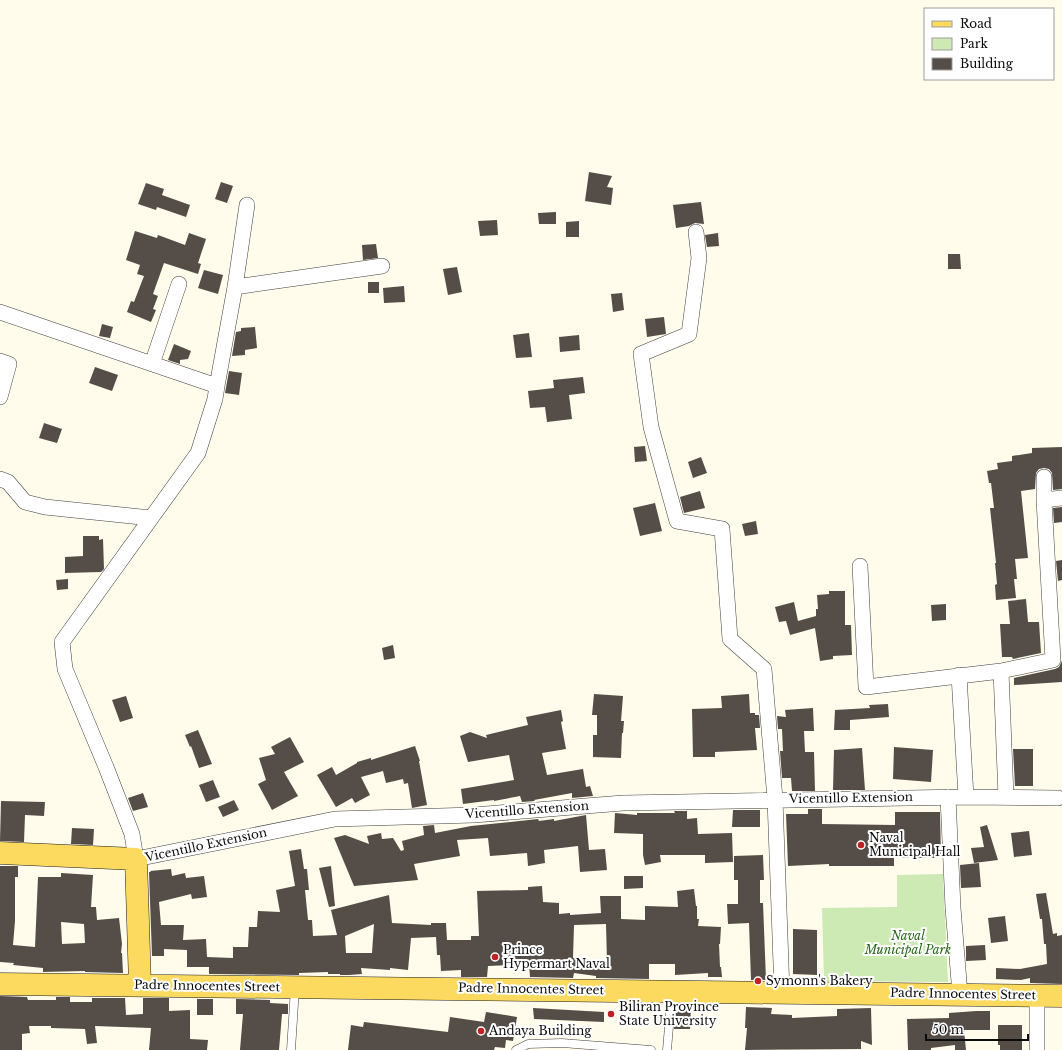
<svg xmlns="http://www.w3.org/2000/svg" width="1062" height="1050" viewBox="0 0 1062 1050" font-family="'Libre Baskerville',serif">
  <rect width="100%" height="100%" fill="#fffceb"/>
  <path fill="#ceeab4" d="M943,874L948,982L824,981L822,908L897,907V875Z"/>
  <path fill="#554d48" fill-rule="evenodd" d="M589,172L612,176L607,187L613,188L611,205L585,201Z
    M221,182L233,186L227,203L215,199Z
    M146,183L164,189L162,195L190,205L186,217L157,207L156,210L138,204Z
    M701,202L704,224L695,223L689,226L676,228L673,205Z
    M556,212V224H539L538,213Z
    M497,220L498,235L480,236L478,221Z
    M579,221V237H566V222Z
    M135,231L157,238L158,235L185,245L189,233L206,239L198,263L201,264L198,274L164,263L153,294L158,296L153,309L156,310L151,322L127,312L131,301L134,302L144,276L137,274L140,265L126,260Z
    M718,233L719,246L707,247L705,235Z
    M376,244L378,258L363,260L362,245Z
    M948,254H960L961,269H948Z
    M457,267L462,292L448,295L443,269Z
    M204,270L223,275L218,294L198,288Z
    M368,282H379V293H368Z
    M404,286L405,302L384,303L383,288Z
    M622,293L624,310L613,312L611,294Z
    M664,317L666,334L647,337L645,319Z
    M102,324L113,327L110,338L99,336Z
    M255,327L257,348L245,350V355L232,356L236,332L241,331V328Z
    M529,333L532,357L516,358L513,335Z
    M579,335L580,350L560,352L559,337Z
    M174,344L191,351L188,359L180,360V364L168,360Z
    M95,367L118,375L112,391L89,383Z
    M229,371L242,373L239,395L225,393Z
    M583,377L585,393L569,395L572,419L547,422L545,407L530,408L528,391L554,388L553,380Z
    M44,423L62,429L57,443L39,438Z
    M645,446L647,461L635,462L634,447Z
    M1062,447V489L1053,490L1052,473L1049,469L1044,468L1039,469L1036,473L1035,489L1021,491L1028,558L1015,559L1017,579H1014L1016,598L996,600L995,585L997,584L995,563H996L990,508H994L991,483H989L987,471L998,469L997,463L1012,461V456L1032,453V448Z
    M701,457L707,473L693,478L688,462Z
    M700,491L705,508L684,513L680,497Z
    M655,503L662,531L640,536L633,508Z
    M1062,507V522L1054,523L1053,508Z
    M756,521L758,534L745,536L742,524Z
    M83,536H99V540L103,539L104,569L101,572L65,573V557L83,556Z
    M1062,560V580L1058,581L1056,561Z
    M68,579V589L57,590L56,580Z
    M829,591H845V625H851L852,655L833,656V659L820,661L815,628L790,635L786,621L779,622L775,607L794,602L798,621L816,616V609H818L817,595L829,594Z
    M1026,599L1028,622H1039L1041,653L1013,659L1012,657H1002L1000,624H1010L1008,601Z
    M946,604V620L932,621L931,605Z
    M393,645L395,658L384,660L382,648Z
    M1062,661V682L1014,685V678L1055,669L1059,667Z
    M594,694L623,696L621,721H624L623,733H622L621,758L593,757V735H597V715H592Z
    M749,694L750,713H755V715H759L760,728H755L757,750L715,752V757H693L692,709L722,708L721,696Z
    M126,696L133,718L120,722L112,700Z
    M888,704L889,717L850,720V730H834L835,710L870,708L869,705Z
    M813,708L814,731H804L805,752H814L815,791H792L791,778H782L780,751H783L782,729H778L777,716L786,717L785,710Z
    M561,710L563,721L561,722L566,749L542,753L547,775L583,769L586,787L590,786L593,796L572,798V793L534,800L535,801L522,802L520,796L494,801V800L463,804L461,789L514,780L509,755L468,762L460,736L470,732L487,738L486,735L528,725L526,717Z
    M198,730L212,764L199,768L191,746L190,747L185,735Z
    M290,737L304,762L284,772L298,796L272,810L258,784L266,780L259,758L275,754L271,747Z
    M415,746L420,761H419L427,805L412,808L408,783L404,784L403,779L386,783L383,771L361,777L370,795L355,803L352,798L336,807L317,775L332,767L336,775L357,763V762L371,758V760Z
    M894,747L933,750L931,782L893,779Z
    M862,748L865,790H833L834,750Z
    M1013,749H1033V786H1015Z
    M213,780L220,797L206,802L199,785Z
    M143,793L148,807L133,811L128,798Z
    M234,800L239,810L223,817L218,807Z
    M1,801L45,802L44,816L25,815L24,842L0,841Z
    M808,809H822V824L895,825V812H940L941,858H894V866H829V864L788,866L786,814H808Z
    M733,810H760V827H732Z
    M674,811H687V819L697,818L698,834L732,833L733,862L705,863V855H660L661,862L645,865L643,855V834L614,833L615,813L637,815V813H675Z
    M586,815L589,850L605,849L607,870L580,872L578,846L544,850L545,863L528,866L527,853L490,856L488,838L457,840L460,856L414,864L418,880L354,886L334,838L345,835L369,844L367,836L381,833L382,839L393,838L401,851L404,850L402,841L424,835L423,826L434,825L435,833L471,826L538,819L539,821L554,819V821Z
    M987,825L998,860L974,863L971,848L984,847L980,827Z
    M72,828L94,829L93,845L71,844Z
    M1029,831L1032,855L1014,857L1011,833Z
    M301,849L304,869H307L309,890H305L308,920H312L313,936L337,935L331,910L389,895L392,923L431,925V923H446L447,940H471V936H479L477,891L528,890V887L542,886L543,902L559,903V914L570,913V915L601,913L600,896H621V919L645,920V906L678,907L677,891L694,889L696,906H697V919H699L698,926L721,927L720,944H719L720,967H721L722,977H708V973L675,975V964H649V979L596,978V976L574,973L573,978L530,977L529,964L488,966L487,977H461V970L441,971L440,955H437L436,937L411,938L408,970L390,968V970L361,968L362,974L349,975H340V974H328V972L299,973V975L209,974V967H187V950L164,949V956H152L149,872H151L150,871L171,869L172,876L185,873L186,878L204,876L207,897L192,899L191,894L159,902L161,925H184L183,940L206,939L207,957L233,958V947H248L249,927H257L258,911L280,912L276,890L295,886L289,851ZM374,924L372,953H346L345,936ZM606,924L607,962L573,958L574,925Z
    M763,855L764,880H760V903H763L766,980H751L749,923L728,924L727,904H738V880H734V856Z
    M979,863L981,887L961,888L960,865Z
    M0,866H18V877H15V921L13,945L35,947L38,877H61V873L93,875L91,907H96L97,920L119,918L122,944L121,953H122L123,973L85,972V971L43,972V968L13,965L14,963L0,962ZM61,922L84,924L85,943L62,944Z
    M331,866L335,906L329,907L319,868Z
    M624,876H643V888L624,889Z
    M1046,893L1053,934L1057,933V936L1062,935V984L1030,983V978L1021,980L996,979V968L1020,969L1047,964L1046,944H1044L1042,919H1040L1036,894Z
    M1005,916L1008,941L991,943L988,918Z
    M793,929L817,930V975L793,974Z
    M985,945L986,960L966,961V946Z
    M0,996L27,997L28,1000H56V997H70V1002H92V998H125L126,1015L143,1014V998H169V1011L190,1010V1039L208,1040L207,1050H149L151,1028L95,1026L97,1043L87,1044L85,1029L51,1028V1026H29L30,1033L22,1034V1050H0Z
    M197,999H213V1015H197Z
    M236,999L270,1000V1003L288,1004V1014H282L279,1050H240L243,1014H236Z
    M676,1007H691L690,1029H674Z
    M746,1007L772,1008L771,1014L792,1015V1018L837,1016V1009L871,1008L872,1045L861,1041V1049L745,1050L747,1028H745Z
    M533,1008L604,1012V1022L534,1019Z
    M976,1011H990V1030H964L966,1050H955V1045L931,1048V1050H908L907,1019L949,1018V1013Z
    M486,1012L517,1017L513,1041L506,1040L505,1048L495,1047L494,1050H348L351,1025L363,1027L364,1022L448,1032L450,1017L484,1022Z
    M998,1025H1022V1050H1000V1045H998Z"/>
  <g fill="none" stroke-linecap="round" stroke-linejoin="round">
    <defs>
      <path id="service" d="M291,1050L295,988
        M516,1050L528,1044L562,1043L651,1050
        M667,1050L672,991"/>
      <path id="minor" d="M247,205L235,287L217,386L215,399L198,453L62,642L65,669L106,767L132,834L136,859L335,819L474,815L623,803L966,797L1058,798
        M696,232L699,258L689,334L641,354L651,427L677,521L722,529L730,639L764,669L775,799L782,992
        M235,287L382,266
        M0,312L217,386
        M0,361L9,364L0,397
        M152,364L179,284
        M0,479L8,482L25,502L45,507L151,518
        M1044,500L1062,498
        M860,566L866,687L1001,671L1053,660L1044,500V477
        M1001,671L1006,797
        M959,675L966,797
        M948,797L953,908L960,994
        M1037,1050V995"/>
      <path id="primary" d="M0,853L136,859L140,985
        M0,984L1062,996"/>
    </defs>
    <use href="#service" stroke="#3f3f3f" stroke-width="9"/>
    <use href="#minor" stroke="#3f3f3f" stroke-width="16"/>
    <use href="#primary" stroke="#1d1d1d" stroke-width="23"/>
    <use href="#service" stroke="#fff" stroke-width="8"/>
    <use href="#minor" stroke="#fff" stroke-width="15"/>
    <use href="#primary" stroke="#fbda5f" stroke-width="22"/>
  </g>
  <g fill="#be2225" stroke="#fff" stroke-width="1.5">
    <circle cx="861" cy="845" r="4"/>
    <circle cx="495" cy="957" r="4"/>
    <circle cx="758" cy="981" r="4"/>
    <circle cx="611" cy="1014" r="4"/>
    <circle cx="481" cy="1031" r="4"/>
  </g>
  <g text-anchor="middle" stroke-width="4" stroke-linejoin="round" paint-order="stroke">
    <g font-size="12" fill="#0c0c0c" stroke="#fff">
      <text transform="translate(851 798) rotate(-1)" y="4">Vicentillo Extension</text>
      <text transform="translate(527 810) rotate(-4)" y="4">Vicentillo Extension</text>
      <text transform="translate(206 845) rotate(-12)" y="4">Vicentillo Extension</text>
      <text transform="translate(207 986) rotate(1)" y="4">Padre Innocentes Street</text>
      <text transform="translate(531 989) rotate(1)" y="4">Padre Innocentes Street</text>
      <text transform="translate(963 994) rotate(1)" y="4">Padre Innocentes Street</text>
    </g>
    <g font-size="12" fill="#0c0c0c" stroke="#fff" text-anchor="start">
      <text x="869" y="842">Naval<tspan x="869" dy="14">Municipal Hall</tspan></text>
      <text x="503" y="954">Prince<tspan x="503" dy="14">Hypermart Naval</tspan></text>
      <text x="766" y="985">Symonn's Bakery</text>
      <text x="619" y="1011">Biliran Province<tspan x="619" dy="14">State University</tspan></text>
      <text x="489" y="1035">Andaya Building</text>
    </g>
    <g font-size="12" font-style="italic" fill="#29651b" stroke="#fff">
      <text x="908" y="940">Naval<tspan x="908" dy="14">Municipal Park</tspan></text>
    </g>
  </g>
  <rect x="924" y="8" width="130" height="72" fill="#ffffff" stroke="#9e9e9e"/>
  <rect x="932" y="21" width="20" height="6" fill="#fbda5f" stroke="#9e9e9e"/>
  <text x="960" y="28" font-size="12" fill="#0c0c0c">Road</text>
  <rect x="932" y="38" width="20" height="12" fill="#ceeab4" stroke="#9e9e9e"/>
  <text x="960" y="48" font-size="12" fill="#0c0c0c">Park</text>
  <rect x="932" y="58" width="20" height="12" fill="#554d48" stroke="#9e9e9e"/>
  <text x="960" y="68" font-size="12" fill="#0c0c0c">Building</text>
  <path d="M926 1034v6h102v-6" fill="none" stroke="#0c0c0c" stroke-width="2"/>
  <text x="932" y="1034" font-size="12" fill="#0c0c0c" stroke="#ffffff" stroke-width="3" paint-order="stroke">50 m</text>
</svg>
